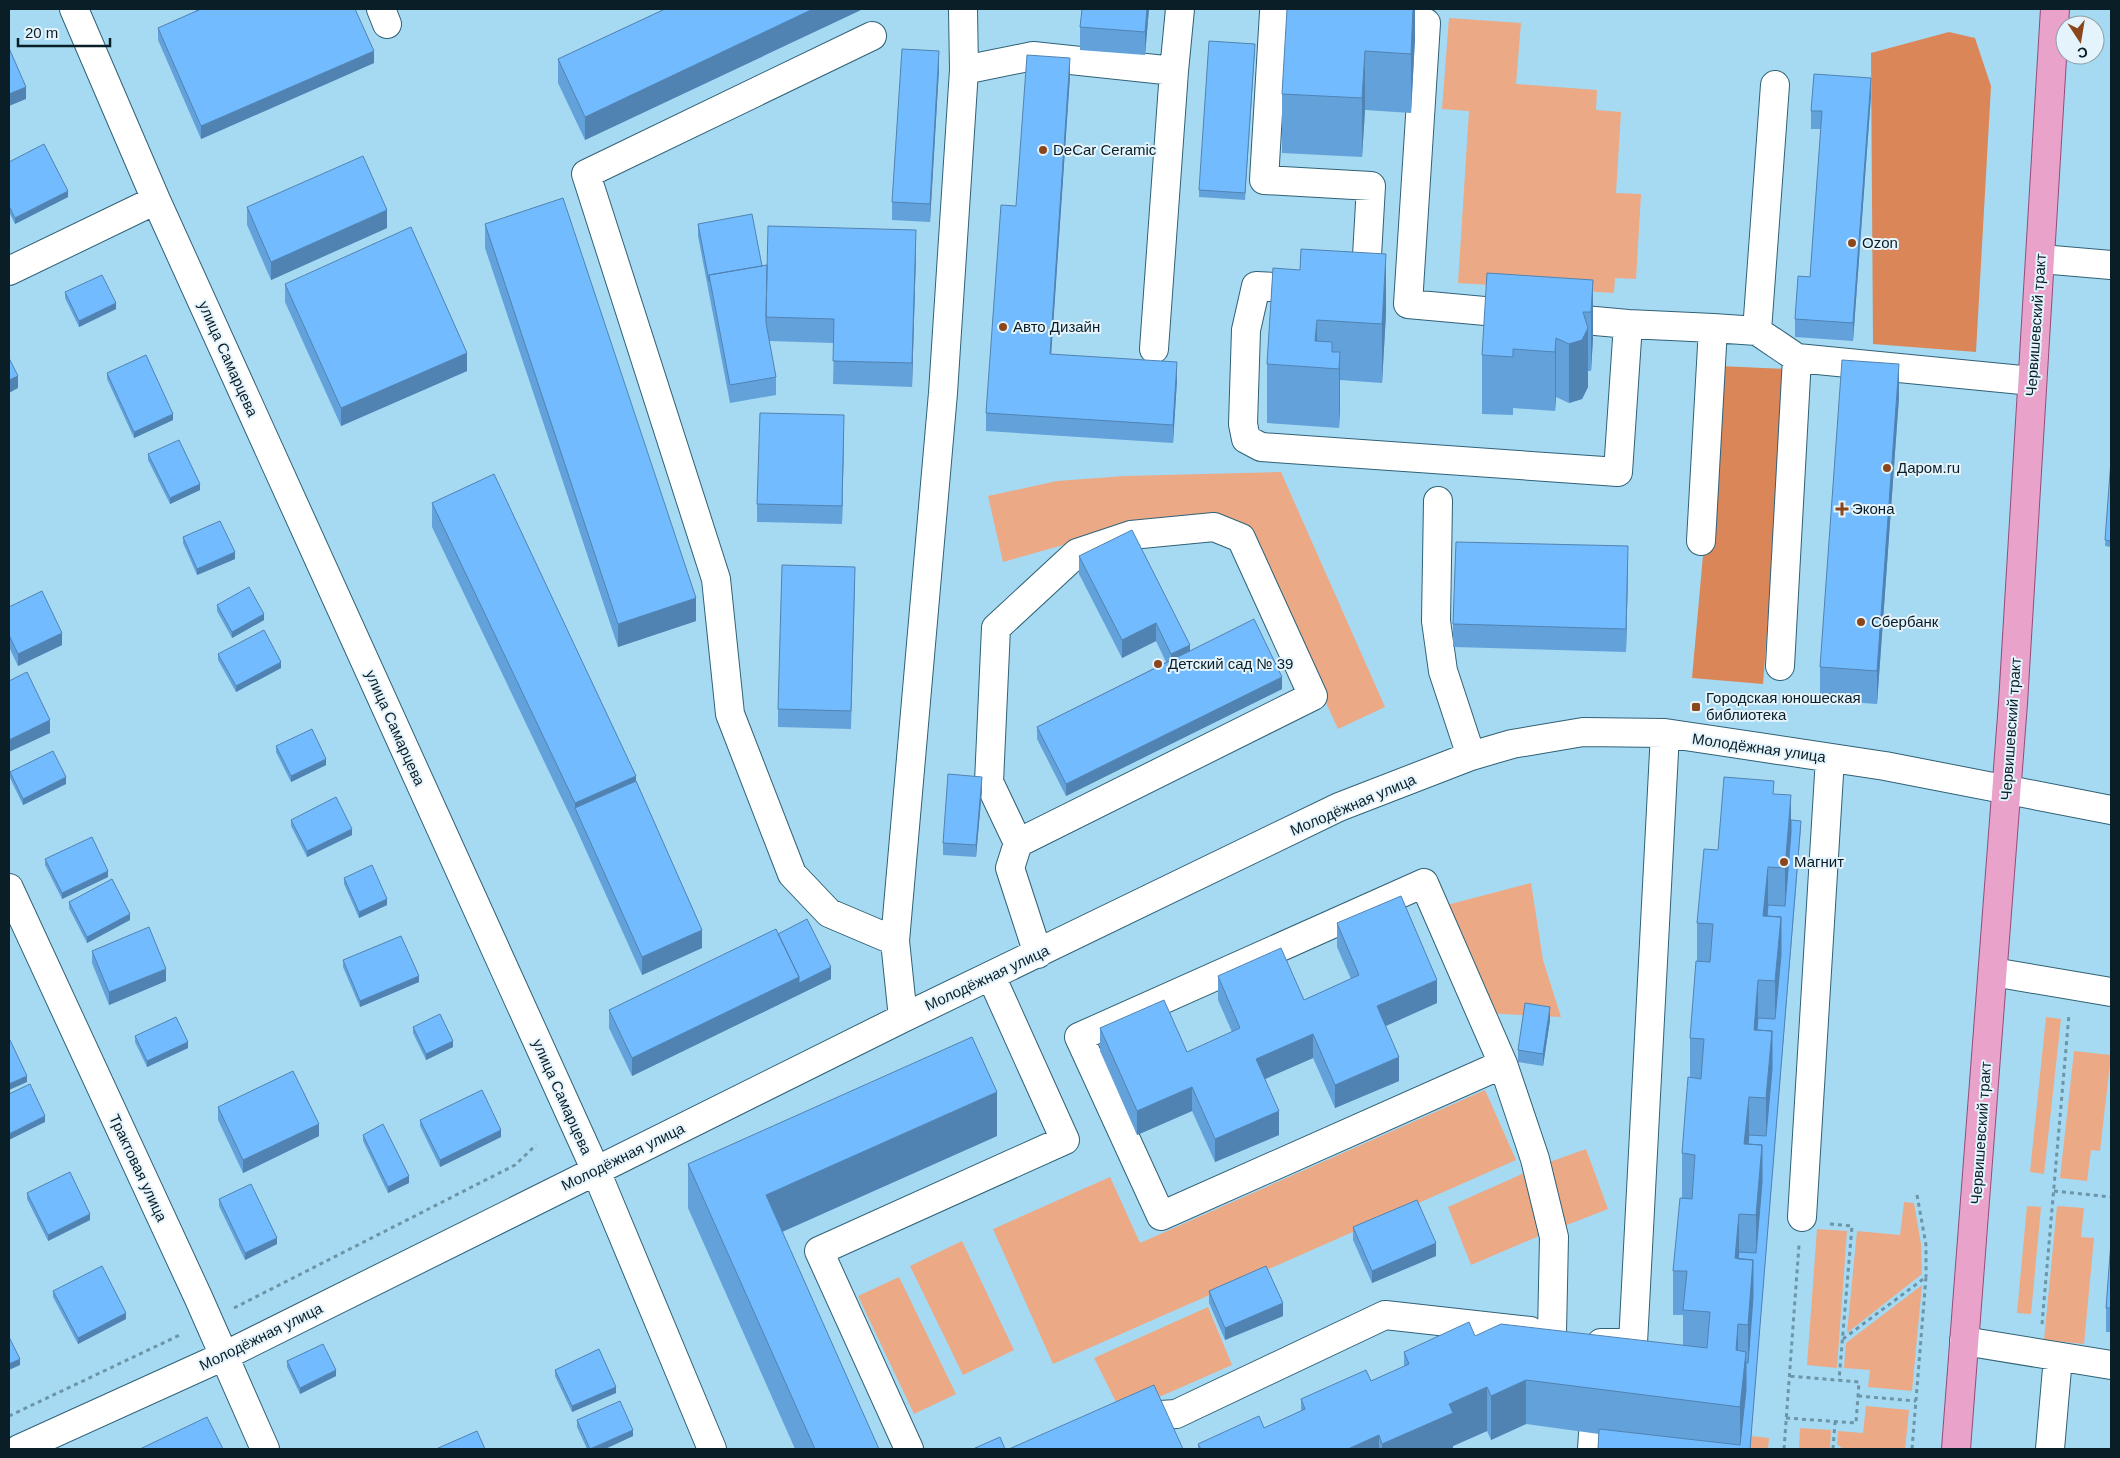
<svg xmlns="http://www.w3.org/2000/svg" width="2120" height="1458" viewBox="0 0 2120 1458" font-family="Helvetica,sans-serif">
  <rect width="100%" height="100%" fill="#a6daf2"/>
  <path fill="#eca986" d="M1449,18L1521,23L1516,84L1597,90L1596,110L1621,112L1616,193L1641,194L1636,279L1615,278L1614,293L1458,283L1469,111L1442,109Z
    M1281,472L1385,707L1338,729L1248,533L1138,524L1003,562L988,496L1057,481L1125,476Z
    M1531,883L1543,960L1561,1017L1486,1013L1443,906Z
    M2046,1017L2061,1019L2044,1174L2030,1172Z
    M2074,1051L2111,1055L2100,1151L2091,1150L2087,1181L2060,1178Z
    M1485,1090L1516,1160L1053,1364L993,1229L1110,1177L1140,1243Z
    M1586,1149L1608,1209L1559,1228L1544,1164Z
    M1529,1171L1546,1233L1471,1265L1448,1207Z
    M1904,1202L1914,1203L1921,1244L1922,1274L1847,1333L1857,1231L1900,1235Z
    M2027,1206L2041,1207L2031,1314L2017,1313Z
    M2057,1206L2084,1208L2081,1237L2094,1238L2084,1344L2044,1340Z
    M1817,1229L1847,1231L1837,1368L1807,1365Z
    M962,1241L1014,1350L963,1375L910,1266Z
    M899,1277L956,1394L914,1414L858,1296Z
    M1922,1285L1912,1391L1868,1387L1870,1370L1844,1368L1846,1343Z
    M1208,1307L1232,1365L1134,1408H1119L1094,1358Z
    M1866,1406L1909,1410L1905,1449H1843L1837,1444L1838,1431L1863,1433Z
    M1800,1428L1831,1430L1830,1449H1799Z
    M1751,1436L1769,1438L1768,1449H1750Z"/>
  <path fill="#db8658" d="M1949,32L1975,38L1991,86L1976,352L1873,344L1871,53Z
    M1720,366L1787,369L1763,684L1692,678Z"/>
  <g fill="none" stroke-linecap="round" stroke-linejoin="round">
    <defs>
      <path id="minor" d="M74,9L156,200L596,1171L712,1449
        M381,9L387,24
        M1323,15L1274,12L1264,180L1371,186L1365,291
        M1378,19L1426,23L1408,304L1628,324L1713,328
        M872,36L586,174L716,579L730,714L792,874L829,913L895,941
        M964,70L1033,56L1174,71L1180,9
        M2041,259L2111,265
        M9,271L156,200
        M1310,289L1256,286L1246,330L1243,424L1246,439L1261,447L1618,472L1628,324
        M1757,331L1775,85
        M1154,349L1174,71
        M1438,501L1436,621L1443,671L1471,756
        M1214,527L1241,538L1313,696L1018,843L989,782L996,628L1077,553L1131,535Z
        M1701,541L1713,328L1757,331L1797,358L2032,381
        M1780,666L1797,358
        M1018,843L1010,868L1038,954
        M9,888L199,1299L265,1449
        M1993,972L2111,992
        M903,1018L895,941L943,393L964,70L963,9
        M1503,1064L1161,1216L1079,1037L1424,883L1503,1064L1535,1159L1554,1237L1552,1333
        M1802,1217L1830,758
        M1964,1341L2111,1365
        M1601,1343H1633L1665,733
        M1129,1417L1176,1414L1385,1315L1530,1331
        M19,1449L224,1356L903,1018L1339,807L1471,756L1512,744L1583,732L1665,733L1885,766L2111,810
        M909,1449L819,1251L1065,1140L991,976
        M1592,1449L1593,1434
        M2050,1449L2058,1357"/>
      <path id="major" d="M1956,1449L2013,703L2055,9"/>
    </defs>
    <use href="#minor" stroke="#306176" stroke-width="30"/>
    <use href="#major" stroke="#924d7a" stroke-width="30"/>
    <path stroke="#6c95a7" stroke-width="3" stroke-dasharray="4 4" stroke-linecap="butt" d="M2054,1191L2111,1197
      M1917,1195L1926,1245V1277
      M1830,1224L1852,1226L1839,1380
      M234,1308L515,1165L536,1145
      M2042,1324L2069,1014
      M1843,1339L1926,1277L1912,1449
      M1858,1396L1916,1401
      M9,1416L182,1334
      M1786,1418L1856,1423L1859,1382L1789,1376
      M1784,1449L1799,1245
      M1833,1449L1835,1422"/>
    <use href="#minor" stroke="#fff" stroke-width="28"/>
    <use href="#major" stroke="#e9a3ca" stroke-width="28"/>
  </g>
  <path fill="#63a1db" d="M195,9H355L374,63L201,139L158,40V28L196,11Z
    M665,9H863L585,140L558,83V59Z
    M1149,9L1145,55L1080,50V27Z
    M1415,9V38L1411,113L1365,110L1362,157L1282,153V94Z
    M1255,50L1245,200L1199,197V190Z
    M939,69L930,222L892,220V202Z
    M1070,76L1051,354L1177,380L1173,443L986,431V413L1016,206Z
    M1871,96L1853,341L1795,337V319L1810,277L1821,129H1811V111Z
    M9,162L68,197L15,224L9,212Z
    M247,207L387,228L271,280L247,225Z
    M485,224L696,621L618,647L485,248Z
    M698,224L762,266L916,253L912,387L833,384L834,343L769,341L776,377V395L730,403L698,236Z
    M1273,268L1386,313L1382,383L1340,380L1339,428L1267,423V364Z
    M1593,280V338L1591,371H1588V387L1582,399L1569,403L1556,397L1555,411L1513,408V415L1482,414V355Z
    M285,284L467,371L341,426L285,302Z
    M65,292L116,309L79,327L65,298Z
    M107,373L173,420L134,438L107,379Z
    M1899,397L1877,704L1820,700V667Z
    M844,433L842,524L757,522V504Z
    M148,454L200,490L170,504L148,460Z
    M2111,460V547L2105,546Z
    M432,503L636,781L702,948L642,975L575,826L432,527Z
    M183,537L235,559L197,575L183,543Z
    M1079,556L1190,651L1282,689L1066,796L1037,739V727L1166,662L1156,641L1122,658L1079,574Z
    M1628,570L1626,652L1453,647V624Z
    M855,585L851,729L778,727V709Z
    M217,605L264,620L232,638L217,611Z
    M9,607L62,645L18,666L9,647Z
    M218,654L281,668L236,692L218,660Z
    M276,746L326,765L291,782L276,752Z
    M10,772L66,784L23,805L10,778Z
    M982,790L976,857L943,855V843Z
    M1774,794L1791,820L1801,827L1750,1449H1598L1599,1434L1526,1424L1491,1440L1487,1431L1453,1446V1449H1198V1444L1264,1428L1301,1411V1399L1371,1381L1404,1367V1352L1475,1336L1683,1345V1315H1673V1271L1692,1199L1682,1198V1153L1690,1078V1038L1697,961V923L1718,850Z
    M291,820L352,835L307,857L291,826Z
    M45,859L108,877L62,899L45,865Z
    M344,878L387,905L359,918L344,884Z
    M69,902L130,920L87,943L69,908Z
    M1337,923L1437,1003L1385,1026L1399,1081L1335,1108L1313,1058L1265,1079L1279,1135L1215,1162L1192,1111L1137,1135L1100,1051V1028L1187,1052L1232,1032L1218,1000V976L1304,1000L1351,979L1337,947Z
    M778,934L831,979L632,1076L609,1028V1010Z
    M92,951L166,981L109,1005L92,963Z
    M343,960L419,982L360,1007L343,967Z
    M1550,1020L1543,1066L1518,1062V1050Z
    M413,1027L453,1047L426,1060L413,1033Z
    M135,1036L188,1048L147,1067L135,1042Z
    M218,1107L319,1136L243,1173L218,1120Z
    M420,1120L501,1137L440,1167L420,1126Z
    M363,1135L409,1183L388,1193L363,1141Z
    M997,1136L782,1232L879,1449H795L688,1208V1164Z
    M27,1193L90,1220L48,1241L27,1199Z
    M219,1199L277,1244L245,1260L219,1206Z
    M1353,1227L1436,1256L1372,1283L1353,1240Z
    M2111,1242V1332H2106V1308Z
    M53,1291L126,1319L78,1344L53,1297Z
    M1209,1291L1283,1316L1225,1340L1209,1303Z
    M287,1361L336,1376L300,1394L287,1367Z
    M555,1370L616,1393L572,1412L555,1376Z
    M577,1420L633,1436L605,1449H587L577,1427Z"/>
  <path fill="#5083b2" d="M813,9H863L585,140V117Z
    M1147,9H1149L1145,55V32Z
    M1413,9H1415V38L1411,113V54Z
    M374,51V63L201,139V126Z
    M939,51V69L930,222V204Z
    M1365,51V110L1362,157V98Z
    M1070,58V76L1050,372V354Z
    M1871,78V96L1853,341V323Z
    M26,87V99L9,106V94Z
    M68,191V197L15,224V218Z
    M387,210V228L271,280V262Z
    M916,230V253L912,387V363Z
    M1386,254V313L1382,383V324Z
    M1593,280V338L1591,371V312Z
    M116,303V309L79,327V321Z
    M1317,320V368L1315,341Z
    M1588,328V387L1582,399L1569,403V344Z
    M1556,338V397L1555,411V352Z
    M1340,352V411L1339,428V369Z
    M467,353V371L341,426V408Z
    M1177,362V380L1173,443V425Z
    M1899,364V397L1877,704V671Z
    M18,376V388L9,393V380Z
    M173,414V420L134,438V432Z
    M844,415V433L842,524V506Z
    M200,484V490L170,504V498Z
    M1628,546V570L1626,652V629Z
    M235,552V559L197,575V569Z
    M696,598V621L618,647V624Z
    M264,614V620L232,638V632Z
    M1156,623V641L1122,658V640Z
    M62,633V645L18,666V654Z
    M1190,645V663L1171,672V654Z
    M281,662V668L236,692V686Z
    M1282,677V689L1066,796V784Z
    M50,720V733L9,752V740Z
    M326,759V765L291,782V776Z
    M636,776V799L575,808V803Z
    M66,777V784L23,805V799Z
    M982,777V790L976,857V845Z
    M1791,795V839L1785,912V868Z
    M352,829V835L307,857V851Z
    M1768,867V911L1764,954L1763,916Z
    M108,871V877L62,899V893Z
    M387,899V905L359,918V912Z
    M130,914V920L87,943V937Z
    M1781,917V961L1775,1025V981Z
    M702,930V948L642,975V957Z
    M831,967V979L632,1076V1058L799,977Z
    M166,969V981L109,1005V992Z
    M419,976V982L360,1007V1001Z
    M1437,980V1003L1377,1030V1006Z
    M1758,980V1024L1754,1068V1030Z
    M1550,1007V1020L1543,1066V1054Z
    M1772,1031V1075L1766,1142V1098Z
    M1313,1034V1058L1256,1083V1059Z
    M453,1041V1047L426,1060V1054Z
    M188,1042V1048L147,1067V1061Z
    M1399,1057V1081L1335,1108V1085Z
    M27,1076V1082L9,1090V1084Z
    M1192,1087V1111L1137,1135V1111Z
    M997,1092V1136L766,1239V1195Z
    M1749,1097V1141L1744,1182V1144Z
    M1279,1111V1135L1215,1162V1139Z
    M45,1116V1122L9,1140V1134Z
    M319,1124V1136L243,1173V1160Z
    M501,1130V1137L440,1167V1160Z
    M1762,1145V1189L1756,1259V1215Z
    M409,1176V1183L388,1193V1187Z
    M90,1214V1220L48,1241V1235Z
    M1739,1214V1258L1736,1296L1735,1258Z
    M277,1238V1244L245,1260V1253Z
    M1436,1243V1256L1372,1283V1271Z
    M1753,1260V1304L1748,1369V1325Z
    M1283,1303V1316L1225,1340V1328Z
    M126,1313V1319L78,1344V1338Z
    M1738,1324V1368L1736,1350Z
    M1746,1352V1396L1740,1449V1407Z
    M20,1359V1365L9,1370V1364Z
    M336,1370V1376L300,1394V1388Z
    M1526,1380V1424L1491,1440V1396Z
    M616,1387V1393L572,1412V1406Z
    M1487,1387V1431L1453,1446V1449H1382V1444L1449,1404Z
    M633,1430V1436L605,1449H591Z
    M1379,1435V1449H1348Z"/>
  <path fill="#73bbff" stroke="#5083b2" d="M201,9H355L374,51L201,126L158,28Z
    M665,9H813L585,117L558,59Z
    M1082,9H1147L1145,32L1080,27Z
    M1287,9H1413L1411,54L1365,51L1362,98L1282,94Z
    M1209,41L1255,44L1245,193L1199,190Z
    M9,48L26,87L9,94Z
    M902,49L939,51L930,204L892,202Z
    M1027,55L1070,58L1050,354L1177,362L1173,425L986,413L1001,205L1016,206Z
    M1814,74L1871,78L1853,323L1795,319L1798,276L1810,277L1822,111H1811Z
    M44,144L68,191L15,218L9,206V162Z
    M363,156L387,210L271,262L247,207Z
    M563,198L696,598L618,624L485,224Z
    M752,214L762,266L709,275V281L698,224Z
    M768,226L916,230L912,363L833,361L834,319L766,317Z
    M411,227L467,353L341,408L285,284Z
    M1301,249L1386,254L1382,324L1317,320L1315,341L1332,342V352H1340L1339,369L1267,364L1273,268L1300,270Z
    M767,265L766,323L776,377L730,385L709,275Z
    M1487,273L1593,280L1591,312H1583L1588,328L1582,340L1569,344L1556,338L1555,352L1513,349V357L1482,355Z
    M102,275L116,303L79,321L65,292Z
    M146,355L173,414L134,432L107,373Z
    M9,358L18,376L9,380Z
    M1842,360L1899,364L1877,671L1820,667Z
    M760,413L844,415L842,506L757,504Z
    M179,440L200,484L170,498L148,454Z
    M2111,460V541L2105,540Z
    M494,474L636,776L575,803L432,503Z
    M220,521L235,552L197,569L183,537Z
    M1132,530L1190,645L1171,654L1156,623L1122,640L1079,556Z
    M1456,542L1628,546L1626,629L1453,624Z
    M782,565L855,567L851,711L778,709Z
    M249,587L264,614L232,632L217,605Z
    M42,591L62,633L18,654L9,635V607Z
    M1254,619L1282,677L1066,784L1037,727Z
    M264,630L281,662L236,686L218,654Z
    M27,672L50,720L9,740V681Z
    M312,729L326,759L291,776L276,746Z
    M53,751L66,777L23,799L10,772Z
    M948,774L982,777L976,845L943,843Z
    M1724,777L1774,781L1773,794L1791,795L1785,868L1768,867L1763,916L1781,917L1775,981L1758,980L1754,1030L1772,1031L1766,1098L1749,1097L1744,1144L1762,1145L1756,1215L1739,1214L1735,1258L1753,1260L1748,1325L1738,1324L1736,1350L1746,1352L1740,1407L1526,1380L1491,1396L1487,1387L1449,1404L1453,1413L1382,1444L1379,1435L1348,1449H1201L1198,1444L1259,1416L1264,1428L1305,1409L1301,1399L1366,1370L1371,1381L1409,1364L1404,1352L1469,1322L1475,1336L1501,1324L1707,1348L1710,1312L1683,1310L1687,1271H1673L1680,1198L1692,1199L1695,1155L1682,1153L1688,1077L1701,1079L1704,1039L1690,1038L1696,961L1710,962L1713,924L1697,923L1704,849L1718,850Z
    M636,781L702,930L642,957L575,808Z
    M336,797L352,829L307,851L291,820Z
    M1791,820L1801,821L1750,1449H1598L1599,1429L1740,1445L1746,1390V1363H1748L1753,1298V1260L1738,1259L1739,1252L1756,1253L1762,1183V1145L1748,1144L1749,1135L1766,1136L1772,1069V1031L1757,1030L1758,1018L1775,1019L1781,955V917L1767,916L1768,905L1785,906L1791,833Z
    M92,837L108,871L62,893L45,859Z
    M372,865L387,899L359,912L344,878Z
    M112,879L130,914L87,937L69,902Z
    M1401,896L1437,980L1377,1006L1399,1057L1335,1085L1313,1034L1256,1059L1279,1111L1215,1139L1192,1087L1137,1111L1100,1028L1164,1000L1187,1052L1240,1028L1218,976L1281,948L1304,1000L1359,975L1337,923Z
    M807,919L831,967L799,983V977L778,934Z
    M149,927L166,969L109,992L92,951Z
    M776,929L799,977L632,1058L609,1010Z
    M401,936L419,976L360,1001L343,960Z
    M1525,1003L1550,1007L1543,1054L1518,1050Z
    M440,1014L453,1041L426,1054L413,1027Z
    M176,1017L188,1042L147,1061L135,1036Z
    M972,1037L997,1092L766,1195L879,1449H815L688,1164Z
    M10,1040L27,1076L9,1084V1041Z
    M293,1071L319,1124L243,1160L218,1107Z
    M30,1084L45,1116L9,1134V1094Z
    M482,1090L501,1130L440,1160L420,1120Z
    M383,1124L409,1176L388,1187L363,1135Z
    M70,1172L90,1214L48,1235L27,1193Z
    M251,1184L277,1238L245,1253L219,1199Z
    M1417,1200L1436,1243L1372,1271L1353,1227Z
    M2111,1242V1308H2106Z
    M102,1266L126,1313L78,1338L53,1291Z
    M1266,1266L1283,1303L1225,1328L1209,1291Z
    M9,1337L20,1359L9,1364Z
    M323,1344L336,1370L300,1388L287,1361Z
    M599,1349L616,1387L572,1406L555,1370Z
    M1154,1385L1183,1449H1009Z
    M620,1401L633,1430L590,1449L577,1420Z
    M207,1417L223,1449H140Z
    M477,1431L485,1449H436Z
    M1000,1437L1005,1449H973Z"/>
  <g fill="#8b461c" stroke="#e5f4fc" stroke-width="2">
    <circle cx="1043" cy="150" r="5"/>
    <circle cx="1852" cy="243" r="5"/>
    <circle cx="1003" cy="327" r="5"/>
    <circle cx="1887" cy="468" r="5"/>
    <path d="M1839.5 501.5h5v5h5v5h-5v5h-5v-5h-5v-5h5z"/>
    <circle cx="1861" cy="622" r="5"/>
    <circle cx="1158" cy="664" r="5"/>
    <rect x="1691" y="702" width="10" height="10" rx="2.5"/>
    <circle cx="1784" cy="862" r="5"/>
  </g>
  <g text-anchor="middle" stroke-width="4" stroke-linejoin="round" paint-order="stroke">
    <g font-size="15" fill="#091e27" stroke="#e5f4fc" text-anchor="start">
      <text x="1053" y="155">DeCar Ceramic</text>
      <text x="1862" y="248">Ozon</text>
      <text x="1013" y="332">Авто Дизайн</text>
      <text x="1897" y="473">Даром.ru</text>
      <text x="1852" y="514">Экона</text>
      <text x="1871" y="627">Сбербанк</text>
      <text x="1168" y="669">Детский сад № 39</text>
      <text x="1706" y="703">Городская юношеская<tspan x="1706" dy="17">библиотека</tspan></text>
      <text x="1794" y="867">Магнит</text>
    </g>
    <g font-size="15" fill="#091e27" stroke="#e5f4fc">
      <text transform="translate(2036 325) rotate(-86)" y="5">Червишевский тракт</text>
      <text transform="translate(228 359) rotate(66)" y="5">улица Самарцева</text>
      <text transform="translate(395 728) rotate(66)" y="5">улица Самарцева</text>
      <text transform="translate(2011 729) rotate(-86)" y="5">Червишевский тракт</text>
      <text transform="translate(1759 748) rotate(8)" y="5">Молодёжная улица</text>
      <text transform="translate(1353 805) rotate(-23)" y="5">Молодёжная улица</text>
      <text transform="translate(987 978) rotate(-25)" y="5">Молодёжная улица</text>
      <text transform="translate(562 1097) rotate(66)" y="5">улица Самарцева</text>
      <text transform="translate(1981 1133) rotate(-86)" y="5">Червишевский тракт</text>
      <text transform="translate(623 1157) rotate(-26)" y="5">Молодёжная улица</text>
      <text transform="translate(138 1168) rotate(65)" y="5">Трактовая улица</text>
      <text transform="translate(261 1337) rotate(-26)" y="5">Молодёжная улица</text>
    </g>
  </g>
  <rect width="2120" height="1458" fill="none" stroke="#091e27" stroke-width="20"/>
  <g transform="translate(2080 40) rotate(168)"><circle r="24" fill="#e5f4fc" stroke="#8d9ea7"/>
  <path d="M0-4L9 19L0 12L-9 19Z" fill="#8b461c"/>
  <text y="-8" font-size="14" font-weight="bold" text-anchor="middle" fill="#091e27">С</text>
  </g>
  <path d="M18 38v8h92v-8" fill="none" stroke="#091e27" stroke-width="2.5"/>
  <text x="25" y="38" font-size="15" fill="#091e27" stroke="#e5f4fc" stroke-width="4" paint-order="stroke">20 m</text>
</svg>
